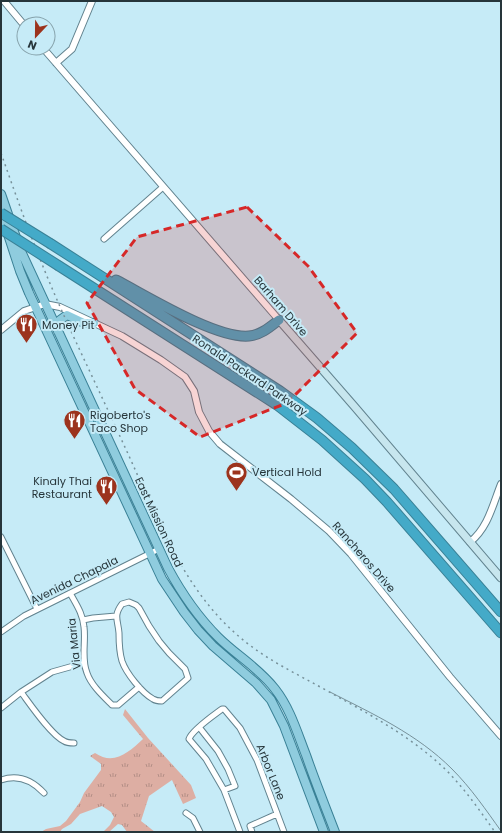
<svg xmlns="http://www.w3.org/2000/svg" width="502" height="833" viewBox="0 0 502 833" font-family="Poppins,sans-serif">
  <defs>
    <pattern id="grass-tufts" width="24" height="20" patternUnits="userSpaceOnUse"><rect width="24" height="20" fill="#ddaea3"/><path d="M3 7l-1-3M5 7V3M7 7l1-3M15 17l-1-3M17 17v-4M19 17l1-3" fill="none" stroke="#b38e86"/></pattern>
  </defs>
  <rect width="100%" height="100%" fill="#c6ebf7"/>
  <path fill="url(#grass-tufts)" d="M125,709L148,738L191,785L196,798L183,804L172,780L149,796L141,821L155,832H127L122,825L118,824L109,832H103L110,825L114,817L111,812L102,806L80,814L71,824L62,829L60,832H41L46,829L60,826L66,821L80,802L84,793L101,770V764L90,756L95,753C114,766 129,752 143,739L123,715Z"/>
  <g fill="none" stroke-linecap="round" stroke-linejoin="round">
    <defs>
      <path id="minor" d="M104,239L163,187
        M1,537L37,609
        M70,593C76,604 83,614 84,627C86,642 81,659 87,673C91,685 103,696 112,705H118L139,687
        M129,602L136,605L139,608L149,626L159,641L169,653L185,669L188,678L162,701C159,701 156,701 153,699C142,693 126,673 122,661C119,651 119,643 119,633C118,620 113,616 122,604Z
        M83,620L93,618L116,616
        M1,632L24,616L159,549
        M21,692C30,704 51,735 64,741C67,743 71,743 74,743
        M1,708L21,692L52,672L84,663
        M199,727L218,751L228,769L235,786L224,790
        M1,780C18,774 32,780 44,793
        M186,813L193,818L200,832
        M240,832L224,790L206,759L189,739C192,730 214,715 222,709H224L240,728L257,760L284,832
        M252,832L250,826L277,814"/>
      <path id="tertiary" d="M4,1L24,25
        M43,48L279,320
        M56,63L72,49L92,1
        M1,330L24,311L45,304L60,307L122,336L161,360L185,377L194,391L199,412L209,431L220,444L291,499L329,531L351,554L450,677L501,736
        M470,542C488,528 493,504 501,484"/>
      <path id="secondary" d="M279,320L354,406L501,578"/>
      <path id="primary" d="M1,194L20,249L168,568C182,594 198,617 218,637C236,655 259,668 275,689C290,708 297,732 306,755C315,781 325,806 335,832
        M1,213L20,271L29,293L162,579L184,612L198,630L213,646L256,683L271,700L284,726L324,832
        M58,331L60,320L67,315L84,323H94"/>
      <path id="motorway" d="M51,244L280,391L317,418L352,448L394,489L501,612
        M59,266L277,405L322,440L365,479L387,502L501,633
        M116,280C147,296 216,339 249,336C261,335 270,327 279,320"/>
    </defs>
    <use href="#minor" stroke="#62838f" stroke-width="7"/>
    <use href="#tertiary" stroke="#62838f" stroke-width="8"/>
    <use href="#secondary" stroke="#62838f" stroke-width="9"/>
    <use href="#primary" stroke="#3a8196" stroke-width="10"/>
    <use href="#motorway" stroke="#3a8196" stroke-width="11"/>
    <use href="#minor" stroke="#fff" stroke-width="5"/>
    <use href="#tertiary" stroke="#fff" stroke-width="6"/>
    <use href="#secondary" stroke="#c7e6ee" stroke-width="7"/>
    <use href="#primary" stroke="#8fccde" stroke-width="8"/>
    <use href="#motorway" stroke="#44aac8" stroke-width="9"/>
    <path stroke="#77919a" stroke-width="1" d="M330,692C373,714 417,734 452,769C471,788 486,810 501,831"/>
    <path stroke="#77919a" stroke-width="1.5" stroke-dasharray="2 4" stroke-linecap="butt" d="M1,153C14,190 27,227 42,264C66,324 96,383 123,443C154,509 179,583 235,633C265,660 296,673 331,693C371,715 413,738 446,770C465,789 480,811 495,832"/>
    <defs>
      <path id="motorway-bridge" d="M1,213L51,244
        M1,229L59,266"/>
    </defs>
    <use href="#motorway-bridge" stroke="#3a8196" stroke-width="11" stroke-linecap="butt"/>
    <use href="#motorway-bridge" stroke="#44aac8" stroke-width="9"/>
  </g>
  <path fill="#d62828" fill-opacity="0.2" stroke="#d62828" stroke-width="3" stroke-dasharray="8 5" stroke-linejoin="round" d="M247,207L308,266L357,333L287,403L200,437L135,389L87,303L137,237Z"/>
  <defs>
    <symbol id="restaurant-pin" viewBox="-11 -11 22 30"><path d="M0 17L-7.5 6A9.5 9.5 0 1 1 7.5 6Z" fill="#9c331d" stroke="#c6ebf7"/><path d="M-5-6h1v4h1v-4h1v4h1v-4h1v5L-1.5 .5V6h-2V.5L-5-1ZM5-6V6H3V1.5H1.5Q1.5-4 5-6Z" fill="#fff"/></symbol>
    <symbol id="stadium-pin" viewBox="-11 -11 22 30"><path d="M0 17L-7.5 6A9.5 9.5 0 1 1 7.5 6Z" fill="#9c331d" stroke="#c6ebf7"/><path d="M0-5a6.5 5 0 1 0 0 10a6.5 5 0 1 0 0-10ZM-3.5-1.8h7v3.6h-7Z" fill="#fff"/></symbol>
  </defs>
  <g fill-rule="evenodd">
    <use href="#restaurant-pin" x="14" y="312" width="25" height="34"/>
    <use href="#restaurant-pin" x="62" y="408" width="25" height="34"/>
    <use href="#stadium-pin" x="224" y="460" width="25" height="34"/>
    <use href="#restaurant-pin" x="94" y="474" width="25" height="34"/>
  </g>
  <g text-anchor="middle" stroke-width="4" stroke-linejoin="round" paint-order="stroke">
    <g font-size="11" fill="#26353a" stroke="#c6ebf7">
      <text transform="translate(281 306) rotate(49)" y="4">Barham Drive</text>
      <text transform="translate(250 375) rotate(34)" y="4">Ronald Packard Parkway</text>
      <text transform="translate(159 522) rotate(65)" y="4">East Mission Road</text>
      <text transform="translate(364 557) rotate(49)" y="4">Rancheros Drive</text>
      <text transform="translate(74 580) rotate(-26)" y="4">Avenida Chapala</text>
      <text transform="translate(74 644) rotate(-96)" y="4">Via Maria</text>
      <text transform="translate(271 772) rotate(68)" y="4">Arbor Lane</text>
    </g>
    <g font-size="11" fill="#26353a" stroke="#c6ebf7" text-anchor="start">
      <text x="42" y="329">Money Pit</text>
      <text x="90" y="419">Rigoberto's<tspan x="90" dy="13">Taco Shop</tspan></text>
      <text x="252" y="476">Vertical Hold</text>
      <text x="92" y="485" text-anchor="end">Kinaly Thai<tspan x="92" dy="13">Restaurant</tspan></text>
    </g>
  </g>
  <rect width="502" height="833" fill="none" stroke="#26353a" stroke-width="4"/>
  <g transform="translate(36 36) rotate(202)"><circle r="19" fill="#c6ebf7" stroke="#86a2ab"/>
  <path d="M0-3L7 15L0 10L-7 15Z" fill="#9c331d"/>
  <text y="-6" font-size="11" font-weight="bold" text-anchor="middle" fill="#26353a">N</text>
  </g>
</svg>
